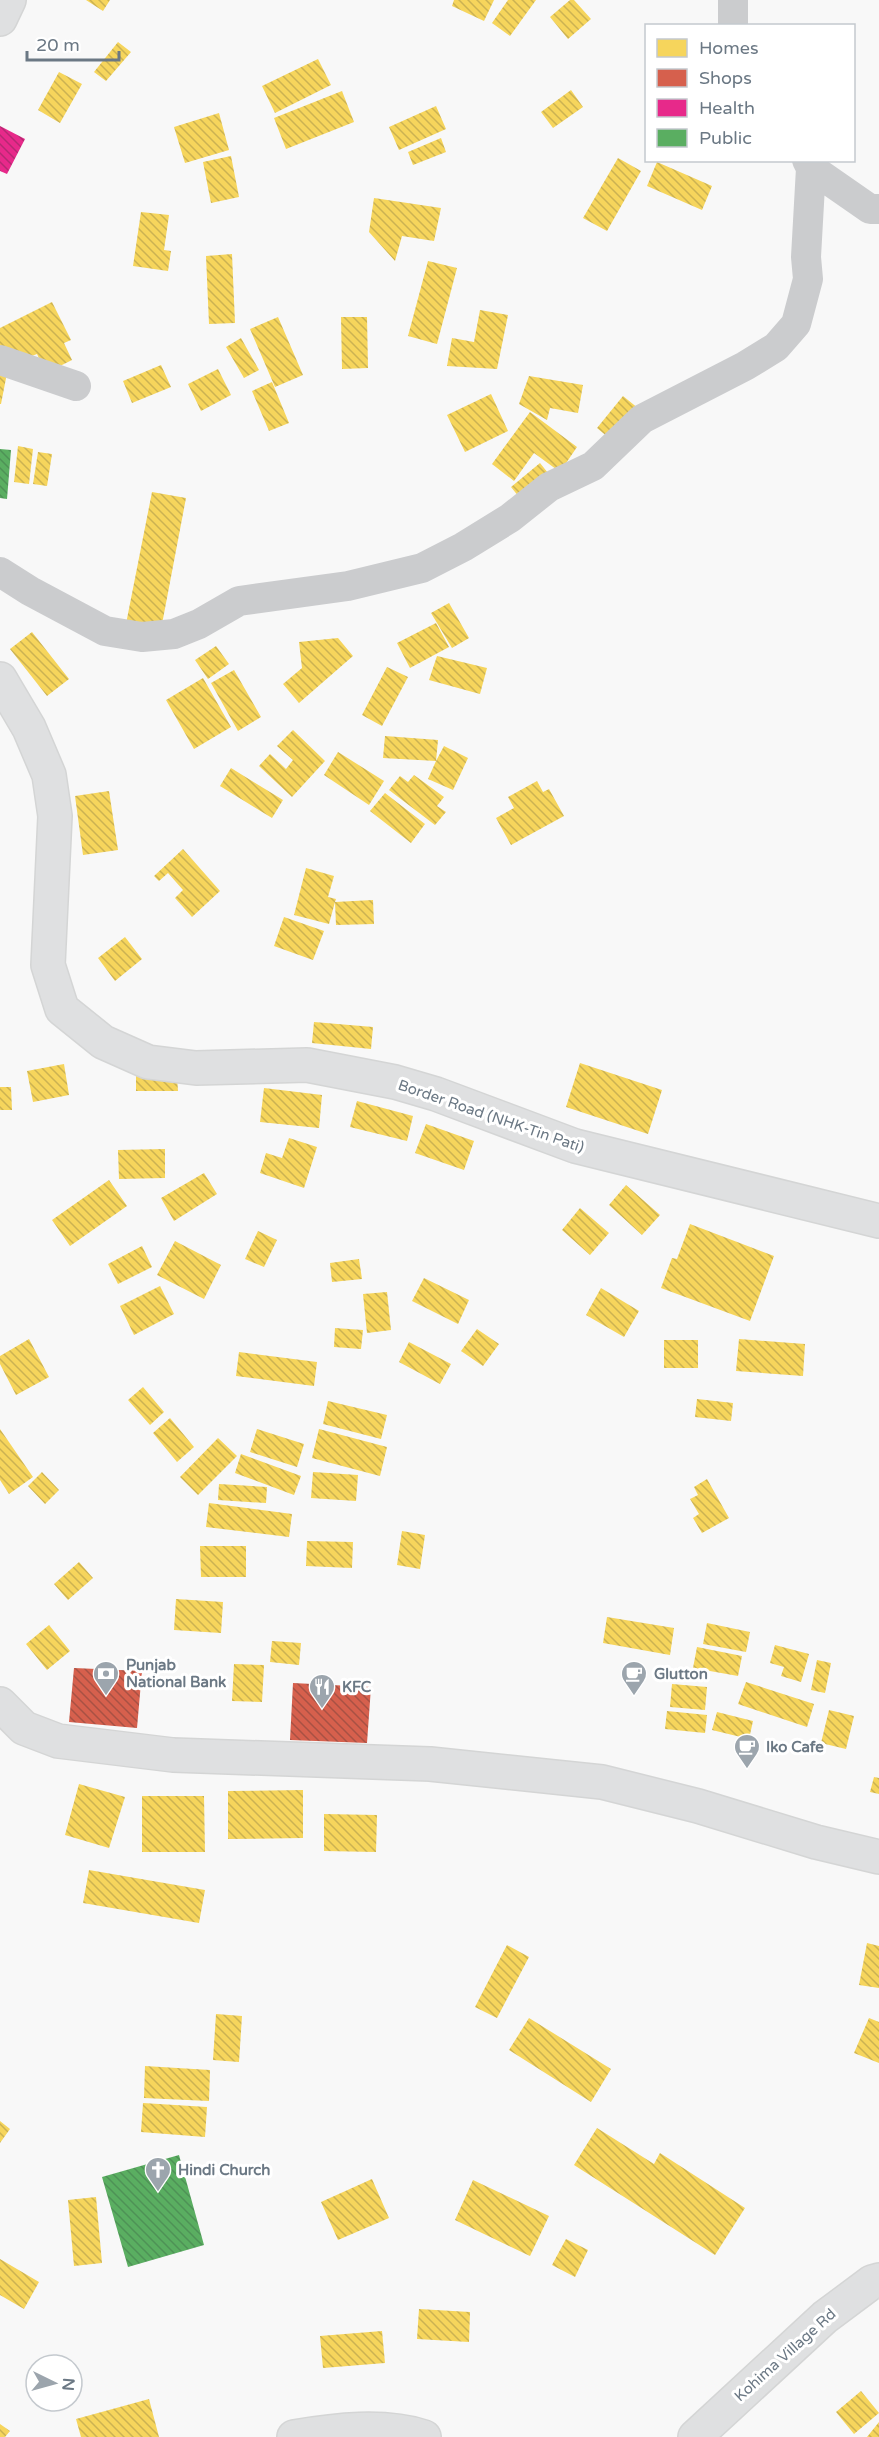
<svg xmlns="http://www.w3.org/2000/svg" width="879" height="2437" viewBox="0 0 879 2437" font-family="'Varela Round',sans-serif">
  <defs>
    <pattern id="homes-back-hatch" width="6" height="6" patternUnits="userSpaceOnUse" patternTransform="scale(1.5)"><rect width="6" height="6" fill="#f6d55c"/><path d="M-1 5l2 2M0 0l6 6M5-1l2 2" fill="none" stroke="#cbb252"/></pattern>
    <pattern id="shops-back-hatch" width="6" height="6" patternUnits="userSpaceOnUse" patternTransform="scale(1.5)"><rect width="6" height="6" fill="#d6604d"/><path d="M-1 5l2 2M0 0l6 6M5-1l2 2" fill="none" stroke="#a85144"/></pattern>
    <pattern id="health-back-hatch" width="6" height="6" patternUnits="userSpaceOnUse" patternTransform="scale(1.5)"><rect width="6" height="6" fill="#e7298a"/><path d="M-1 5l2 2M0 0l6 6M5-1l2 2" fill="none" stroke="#b52872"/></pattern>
    <pattern id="public-back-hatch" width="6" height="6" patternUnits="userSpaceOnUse" patternTransform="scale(1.5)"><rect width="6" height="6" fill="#5aae61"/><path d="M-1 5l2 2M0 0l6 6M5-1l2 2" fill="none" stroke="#4e9256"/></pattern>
  </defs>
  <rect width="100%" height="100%" fill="#f8f8f8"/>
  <path fill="url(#homes-back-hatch)" d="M86,0H110L103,11Z
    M454,0H494L484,21L452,6Z
    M508,0H536L510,36L492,23Z
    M570,0H574L591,19L568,39L550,17Z
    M118,42L131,52L106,81L94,72Z
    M318,59L331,85L275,113L262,86Z
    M59,72L82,84L60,123L38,110Z
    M571,90L583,107L553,128L541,112Z
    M342,91L354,122L286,149L274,118Z
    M436,106L446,129L399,150L389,127Z
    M219,113L229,150L185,163L174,127Z
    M441,138L446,152L413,165L408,152Z
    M231,156L239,197L211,203L203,162Z
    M618,158L641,171L607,231L583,218Z
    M657,162L712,186L702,210L647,186Z
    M374,198L441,208L434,241L402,236L395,261L369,232Z
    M141,212L169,215L164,250L171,251L168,271L133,266Z
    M232,254L235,323L209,324L206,256Z
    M428,261L457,268L437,344L408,336Z
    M52,302L71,340L64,343L72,360L46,373L37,354L16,362L0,358V328Z
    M480,310L508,315L497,369L447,366L452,338L474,342Z
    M278,317L303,375L275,387L250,329Z
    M341,317H367L368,368L342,369Z
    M241,338L259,370L244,378L226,347Z
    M161,365L171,387L132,403L123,381Z
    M0,366L8,368L1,404H0Z
    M218,369L231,395L201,411L188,384Z
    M529,376L583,385L578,413L550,408L547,420L519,404Z
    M272,382L289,423L269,431L252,391Z
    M491,394L508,431L465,452L447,415Z
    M623,396L644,413L609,438L597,428Z
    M530,412L577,447L560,472L534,453L514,481L492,464Z
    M18,446L33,449L29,484L14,482Z
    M38,452L52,454L47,486L33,484Z
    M540,463L552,478L523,502L511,487Z
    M152,492L186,498L159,640L124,634Z
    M449,603L469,638L452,648L431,613Z
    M436,623L449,647L410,668L397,643Z
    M32,632L69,679L47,696L10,649Z
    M338,638L353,656L299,703L283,684L302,668L299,642Z
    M216,646L229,664L208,679L195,660Z
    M437,656L487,668L480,694L429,680Z
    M387,667L408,677L382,726L362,715Z
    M234,670L261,717L238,731L211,683Z
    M203,678L231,727L194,749L166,700Z
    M293,730L325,761L292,797L259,766L270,754L286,769L293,760L277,746Z
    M385,736L438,740L436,761L444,746L468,758L453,790L428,779L436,761L383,758Z
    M338,752L384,781L369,805L324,775Z
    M231,768L283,800L272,818L220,786Z
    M414,775L444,797L437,806L446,812L435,825L389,790L400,776L408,782Z
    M537,781L543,792L549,789L564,816L511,845L496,818L514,808L508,797Z
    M109,791L118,850L83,855L75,796Z
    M385,793L425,824L411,843L370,811Z
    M183,849L220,891L192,917L175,898L183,890L168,873L159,881L154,876Z
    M306,868L334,876L328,897L336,899L335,902L373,900L374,924L336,925L335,902L329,924L294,915Z
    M284,917L324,931L313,960L274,946Z
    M125,937L142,959L115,981L98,958Z
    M314,1022L373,1027L371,1049L312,1043Z
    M580,1063L662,1090L648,1134L566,1107Z
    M64,1064L69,1095L33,1102L27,1071Z
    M136,1076H177L178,1091H136Z
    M0,1087H11L12,1110H0Z
    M264,1088L322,1095L319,1128L260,1122Z
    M357,1101L413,1116L407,1141L350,1127Z
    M426,1124L474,1141L464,1170L415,1153Z
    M289,1138L317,1147L304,1188L260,1173L266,1153L282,1158Z
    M165,1149V1178L119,1179L118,1150Z
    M204,1173L217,1194L174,1221L161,1198Z
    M109,1180L127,1206L70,1246L52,1220Z
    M626,1185L660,1215L642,1235L609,1205Z
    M580,1208L609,1233L590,1255L562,1230Z
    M690,1224L774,1256L750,1321L661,1288L672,1258L677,1259Z
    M258,1231L277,1240L264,1267L245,1259Z
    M175,1241L221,1265L204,1299L157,1275Z
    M142,1246L152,1267L118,1284L108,1264Z
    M359,1259L362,1279L332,1282L330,1263Z
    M424,1278L469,1300L458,1324L412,1301Z
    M160,1286L174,1314L134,1335L120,1306Z
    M601,1288L639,1311L624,1337L586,1315Z
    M387,1292L391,1330L367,1333L363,1294Z
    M335,1328L363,1330L361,1349L334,1347Z
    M477,1329L499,1344L483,1366L461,1351Z
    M29,1339L49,1377L16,1395L0,1364V1356Z
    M739,1339L805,1344L803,1376L736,1371Z
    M664,1340H698V1368H664Z
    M409,1342L451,1364L440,1384L399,1362Z
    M239,1352L317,1362L314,1386L236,1376Z
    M143,1387L164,1412L150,1425L128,1400Z
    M697,1399L733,1403L731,1421L695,1417Z
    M328,1401L387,1415L381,1439L323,1424Z
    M170,1418L194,1447L177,1462L153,1433Z
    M0,1429L33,1477L9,1494L0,1480Z
    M257,1429L304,1444L297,1467L250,1452Z
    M319,1429L387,1447L380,1476L312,1458Z
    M218,1438L237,1456L198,1495L180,1477Z
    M241,1454L301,1476L294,1495L235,1473Z
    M42,1472L59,1490L45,1504L28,1486Z
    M313,1472L358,1475L356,1501L311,1498Z
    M707,1479L729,1518L702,1533L693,1518L699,1514L690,1499L698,1495L694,1487Z
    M219,1484L267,1487L266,1503L218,1500Z
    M209,1503L292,1514L289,1537L206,1527Z
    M402,1531L425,1535L420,1569L397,1565Z
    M307,1541L353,1542L352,1568L306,1566Z
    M200,1546H246V1577H201Z
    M79,1562L93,1578L68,1600L54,1584Z
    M176,1599L223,1602L221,1633L174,1630Z
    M607,1617L674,1628L670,1655L603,1643Z
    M707,1623L750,1632L746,1652L703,1644Z
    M49,1625L70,1651L47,1670L26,1644Z
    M272,1641L301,1643L299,1665L270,1662Z
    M775,1645L809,1654L801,1682L781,1676L784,1667L770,1663Z
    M697,1647L742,1656L738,1676L693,1668Z
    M817,1660L831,1663L825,1693L811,1690Z
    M234,1664L264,1665L262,1702L232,1701Z
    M746,1682L814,1704L807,1727L738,1704Z
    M672,1684L707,1687L705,1710L670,1707Z
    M829,1710L854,1716L846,1749L821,1743Z
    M667,1711L707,1715L705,1733L665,1729Z
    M717,1712L753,1721L749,1739L712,1730Z
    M874,1777L879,1778V1794L870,1792Z
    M79,1784L125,1797L109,1848L65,1835Z
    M303,1790V1838L228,1839V1791Z
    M142,1796H204L205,1852H142Z
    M324,1814L377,1815L376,1852L324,1851Z
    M89,1870L205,1890L199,1923L83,1903Z
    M867,1943L879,1946V1988L859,1985Z
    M507,1945L529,1957L497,2018L475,2007Z
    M216,2014L242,2016L239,2062L213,2060Z
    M529,2018L611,2069L591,2102L509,2050Z
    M869,2018L879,2022V2063L854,2053Z
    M145,2066L210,2070L209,2101L144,2098Z
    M143,2103L207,2107L205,2137L141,2132Z
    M0,2121L10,2129L0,2143Z
    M597,2128L654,2164L660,2153L745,2208L715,2255L574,2165Z
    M372,2179L389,2218L338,2240L321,2202Z
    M473,2180L549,2216L530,2256L455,2220Z
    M96,2197L102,2263L74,2266L68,2200Z
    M566,2239L588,2250L575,2277L552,2265Z
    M0,2259L39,2282L24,2309L0,2295Z
    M419,2309L470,2312L469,2342L417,2339Z
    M382,2331L385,2363L323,2368L320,2336Z
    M861,2391L879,2413L854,2434L836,2412Z
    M149,2399L159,2437H81L76,2419Z
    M879,2422V2437H867Z
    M0,2424L10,2431L5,2437H0Z"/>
  <path fill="url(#shops-back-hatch)" d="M74,1668L142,1671L137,1728L69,1722Z
    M293,1683L371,1687L367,1743L290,1740Z"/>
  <path fill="url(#health-back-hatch)" d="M0,126L25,139L7,174L0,171Z"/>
  <path fill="url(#public-back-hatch)" d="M0,449L11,450L7,499L0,498Z
    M179,2155L204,2245L128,2267L102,2177Z"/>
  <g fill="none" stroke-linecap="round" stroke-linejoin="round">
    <defs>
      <path id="secondary" d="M294,2437C335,2430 384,2424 424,2437
        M695,2437L825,2317L872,2282L879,2280"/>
      <path id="primary" d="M0,19L9,0
        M0,679L29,728L49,775L55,816L48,965L62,1009L103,1042L148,1062L196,1068L307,1065L395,1082L436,1094L575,1146L879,1221"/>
      <path id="trunk" d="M0,1704L24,1728L58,1741L173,1755L430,1764L602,1782L698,1806L816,1842L879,1857"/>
    </defs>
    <use href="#secondary" stroke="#d4d5d5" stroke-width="36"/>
    <use href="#primary" stroke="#d4d5d5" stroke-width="36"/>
    <use href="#trunk" stroke="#d4d5d5" stroke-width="36"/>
    <path stroke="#cbccce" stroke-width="30" d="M733,26V0
      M811,168L870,209H879
      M0,360L76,386
      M0,572L30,591L105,631L142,637L174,634L199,624L239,601L348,586L422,568L463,547L510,518L549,487L593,466L642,419L745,366L776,347L796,324L808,279L806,257L811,168L807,160"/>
    <use href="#secondary" stroke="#dfe0e1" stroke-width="33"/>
    <use href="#primary" stroke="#dfe0e1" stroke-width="33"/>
    <use href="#trunk" stroke="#dfe0e1" stroke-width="33"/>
  </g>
  <defs>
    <symbol id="bank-pin" viewBox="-11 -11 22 30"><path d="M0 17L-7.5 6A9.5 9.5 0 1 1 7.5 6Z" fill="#9ca5ad" stroke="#fff"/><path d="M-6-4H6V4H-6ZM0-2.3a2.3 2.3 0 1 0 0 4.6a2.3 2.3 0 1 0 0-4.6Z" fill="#fff"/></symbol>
    <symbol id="cafe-pin" viewBox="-11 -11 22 30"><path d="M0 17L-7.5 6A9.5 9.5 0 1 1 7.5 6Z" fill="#9ca5ad" stroke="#fff"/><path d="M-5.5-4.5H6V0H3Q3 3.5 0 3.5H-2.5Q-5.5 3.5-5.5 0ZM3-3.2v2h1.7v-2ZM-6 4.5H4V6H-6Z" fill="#fff"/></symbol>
    <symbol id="restaurant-pin" viewBox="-11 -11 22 30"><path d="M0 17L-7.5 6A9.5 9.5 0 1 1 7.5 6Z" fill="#9ca5ad" stroke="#fff"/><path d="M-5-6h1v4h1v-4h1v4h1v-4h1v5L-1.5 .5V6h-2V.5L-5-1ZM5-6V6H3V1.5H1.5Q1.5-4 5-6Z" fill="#fff"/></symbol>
    <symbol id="church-pin" viewBox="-11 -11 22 30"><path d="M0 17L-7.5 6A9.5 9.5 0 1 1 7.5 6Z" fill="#9ca5ad" stroke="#fff"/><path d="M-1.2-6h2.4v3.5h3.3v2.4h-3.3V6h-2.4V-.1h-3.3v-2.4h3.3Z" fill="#fff"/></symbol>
  </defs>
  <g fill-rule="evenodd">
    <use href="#bank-pin" x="91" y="1659" width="30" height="40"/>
    <use href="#cafe-pin" x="619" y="1659" width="30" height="40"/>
    <use href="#restaurant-pin" x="307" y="1672" width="30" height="40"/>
    <use href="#cafe-pin" x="732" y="1732" width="30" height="40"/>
    <use href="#church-pin" x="143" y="2155" width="30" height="40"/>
  </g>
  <g text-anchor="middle" stroke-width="6" stroke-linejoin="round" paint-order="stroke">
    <g font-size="15" fill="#6b7884" stroke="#fff">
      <text transform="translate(491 1116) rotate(19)" y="5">Border Road (NHK-Tin Pati)</text>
      <text transform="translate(785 2355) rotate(-42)" y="5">Kohima Village Rd</text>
    </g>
    <g font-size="15" font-weight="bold" fill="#6b7884" stroke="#fff" text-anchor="start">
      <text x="126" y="1670">Punjab<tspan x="126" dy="17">National Bank</tspan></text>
      <text x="654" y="1679">Glutton</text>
      <text x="342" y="1692">KFC</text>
      <text x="766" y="1752">Iko Cafe</text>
      <text x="178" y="2175">Hindi Church</text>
    </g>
  </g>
  <rect x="645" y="24" width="210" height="138" fill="#ffffff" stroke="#c4c9ce" stroke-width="1.5"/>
  <rect x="657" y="39" width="30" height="18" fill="#f6d55c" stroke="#c4c9ce" stroke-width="1.5"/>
  <text x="699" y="54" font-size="18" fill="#6b7884">Homes</text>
  <rect x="657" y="69" width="30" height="18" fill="#d6604d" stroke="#c4c9ce" stroke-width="1.5"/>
  <text x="699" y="84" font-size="18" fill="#6b7884">Shops</text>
  <rect x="657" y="99" width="30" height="18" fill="#e7298a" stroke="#c4c9ce" stroke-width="1.5"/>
  <text x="699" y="114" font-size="18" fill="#6b7884">Health</text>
  <rect x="657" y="129" width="30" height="18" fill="#5aae61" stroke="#c4c9ce" stroke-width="1.5"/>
  <text x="699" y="144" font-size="18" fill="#6b7884">Public</text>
  <g transform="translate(54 2383) rotate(95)"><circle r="28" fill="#ffffff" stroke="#c4c9ce" stroke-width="1.5"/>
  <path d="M0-4.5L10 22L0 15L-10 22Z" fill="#9ca5ad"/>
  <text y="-9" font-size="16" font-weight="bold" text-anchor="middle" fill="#6b7884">N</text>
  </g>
  <path d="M27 51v9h92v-9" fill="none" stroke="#6b7884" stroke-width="3"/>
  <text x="36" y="51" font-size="18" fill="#6b7884" stroke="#ffffff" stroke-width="4.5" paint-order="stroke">20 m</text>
</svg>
